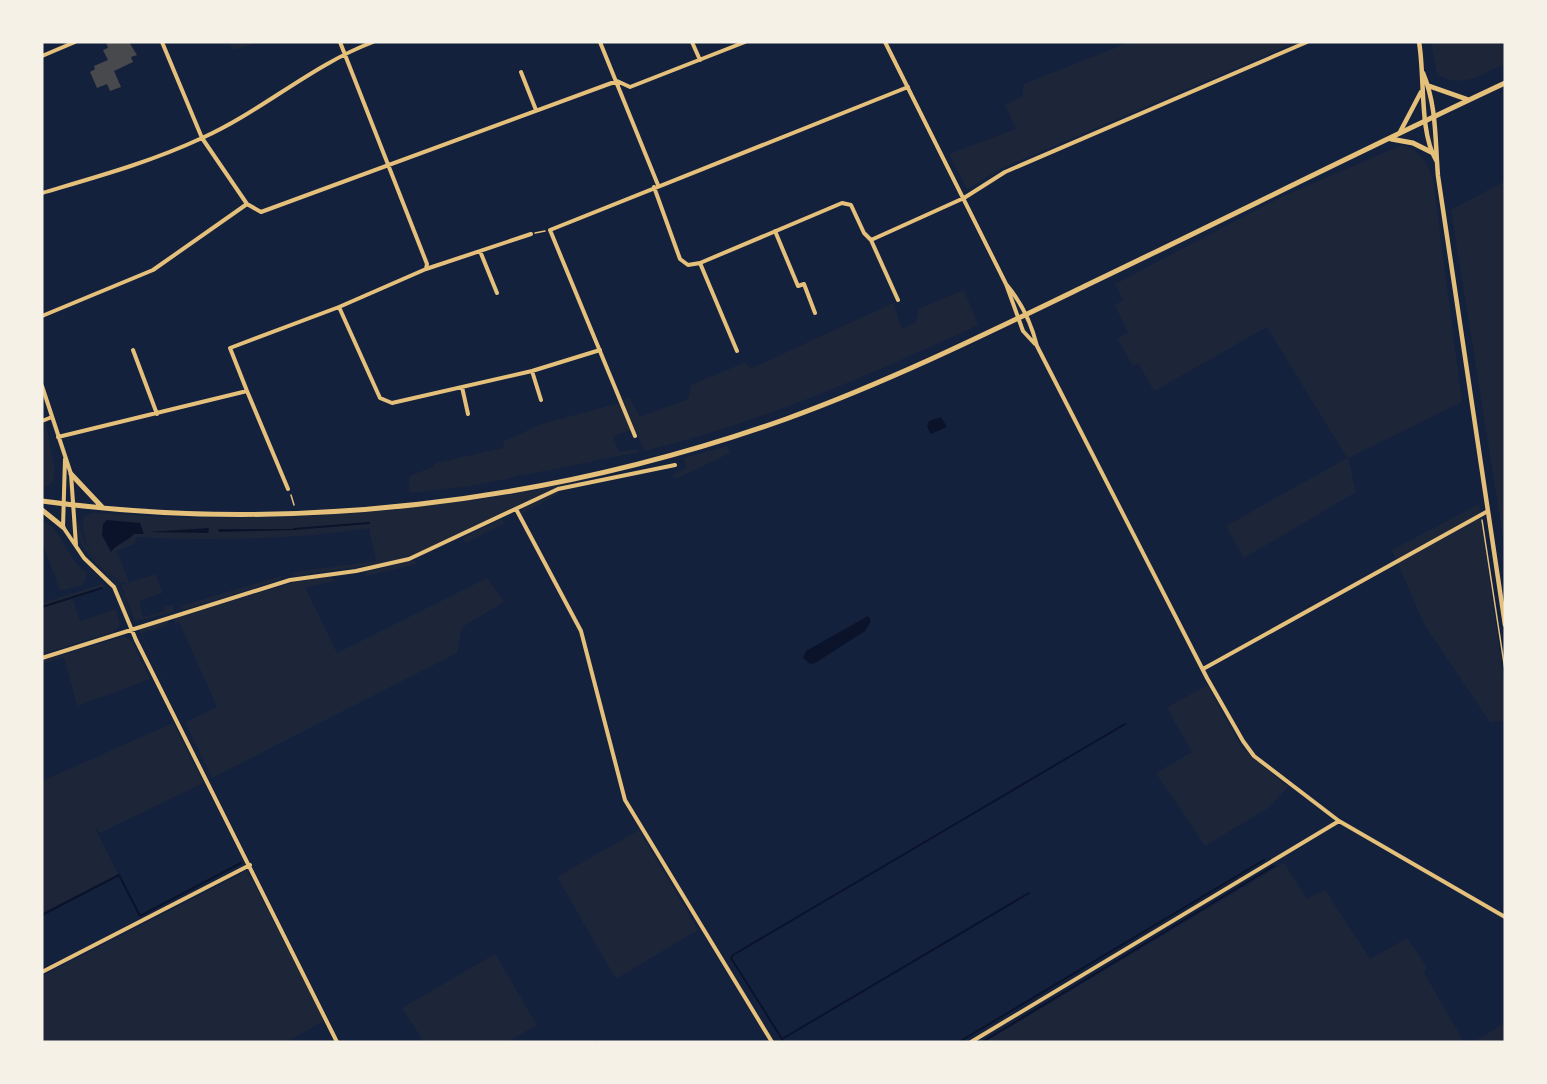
<svg xmlns="http://www.w3.org/2000/svg" width="1547" height="1084" viewBox="0 0 1547 1084" font-family="'Noto Sans',sans-serif">
  <rect width="100%" height="100%" fill="#14213d"/>
  <path fill="#1d2539" d="M229,42H261L233,50Z
    M1130,42H1297L1000,169L967,189L949,154L1016,129L1005,105L1022,97L1024,84Z
    M1431,42H1505V64C1481,74 1462,90 1437,74Z
    M1402,145C1421,151 1426,161 1433,179L1462,402L1348,458L1356,492L1244,558L1226,526L1347,458L1267,327L1154,391L1138,363L1133,366L1117,338L1128,333L1115,305L1123,300L1115,284L1277,199Z
    M1505,181V549L1451,210Z
    M964,290L978,325C870,375 760,423 644,451L623,400L629,397L640,417L688,399L691,385L746,362L750,369L893,303L902,329L916,322L919,309Z
    M619,403L631,430L613,436L619,452L636,449L639,452L470,486L409,493V476L433,467L436,463L503,448L504,441L542,424Z
    M45,418L55,471L53,482L45,487H42V419Z
    M727,446L730,453L676,479L671,475L687,468L684,458Z
    M695,452L554,488L433,547L392,562L295,576L292,573L301,571L376,561L369,528C294,540 209,541 136,537L135,544L117,551L129,582L120,583C101,560 78,549 84,516L94,513L185,518L308,516L391,510L490,498L549,487Z
    M558,491L559,494L521,514L523,508Z
    M1479,504L1505,689V720L1490,722L1424,624L1392,550Z
    M502,519L505,523L465,543L463,538Z
    M42,520C64,531 67,560 87,573L83,585L60,591L42,542Z
    M79,520C82,554 102,558 118,584C124,595 128,608 132,620C125,610 124,597 117,586C105,566 70,548 79,520Z
    M415,560L417,564L366,576L365,572Z
    M156,574L162,593L139,601L143,617L165,611L164,607L173,605L174,612L135,621L121,585Z
    M281,576L280,580L183,610L180,606Z
    M331,577L335,581L305,587L337,653L487,578L504,602L462,627L457,653L212,778L185,722L217,707L179,622L175,623V617L299,581Z
    M102,584L105,587L73,599L80,621L116,609L120,626L113,632L42,654V603Z
    M168,620V625L142,633L174,704L139,630Z
    M124,636L131,640L150,679L77,706L64,657L42,664V661Z
    M1207,685L1242,748L1288,787L1268,808L1205,846L1156,773L1192,752L1167,708Z
    M173,723L203,783L100,833L94,826L118,874L42,913V781Z
    M639,830L698,930L616,979L557,877Z
    M1284,863L1307,899L1325,890L1370,959L1407,938L1427,967L1424,973L1464,1042H985Z
    M247,871L325,1020L287,1042H42V976Z
    M495,954L537,1025L507,1042H424L402,1008Z
    M1505,1023V1042H1473Z"/>
  <path fill="#0b132b" d="M941,417L947,427L931,434L927,427L929,421Z
    M107,520L140,523L144,534H134C127,542 116,544 111,552L102,535L103,524Z
    M209,528L208,533L149,532Z
    M218,529H296L297,530L219,532Z
    M868,616L871,621L865,631L815,663L810,664L803,658L806,651Z"/>
  <g fill="none" stroke-linecap="round" stroke-linejoin="round">
    <path stroke="#0b132b" stroke-width="2" d="M294,529L369,523
      M42,607L102,588
      M42,915L119,875L140,916L241,863
      M782,1039L731,958L733,955L1125,724
      M593,1042L596,1041
      M784,1042L782,1039L1029,893
      M959,1042L1264,860
      M982,1042L1274,866"/>
  </g>
  <path fill="#48494c" d="M106,42H129L137,55L131,57L133,62L114,71L121,87L110,91L107,84L97,88L90,72L95,69L94,66L108,60L103,50L108,48Z"/>
  <g fill="none" stroke-linecap="round" stroke-linejoin="round">
    <path stroke="#e5c07b" stroke-width="1.5" d="M535,233L545,231
      M291,495L294,505
      M1482,520L1505,670"/>
    <path stroke="#e5c07b" stroke-width="4" d="M162,42L202,138L247,204
      M340,42L427,264L426,269
      M600,42L658,185
      M692,42L700,60
      M885,42L1006,284L1023,331L1035,344
      M42,56L75,42
      M521,72L536,110
      M654,187L680,259L688,265L700,263L842,203L851,205L864,233L871,240L964,198L1005,172L1307,42
      M42,193C96,177 151,162 202,138C262,111 312,65 373,42
      M775,231L798,286L804,284L815,313
      M871,240L898,300
      M480,251L497,293
      M700,263L737,351
      M1006,284C1022,303 1031,322 1037,346L1207,678L1243,741L1254,756L1339,821L1505,917
      M339,307L380,398L392,403L532,371L600,350
      M42,316L153,270L247,204L261,212L617,81L630,87L745,42
      M133,350L157,414
      M532,371L541,400
      M42,386L71,474L76,545
      M462,387L468,414
      M247,391L230,348L339,307L426,269L531,234
      M42,421L52,417
      M635,436L550,230L908,87
      M58,437L247,391L288,489
      M65,459L63,527L84,558L114,587L136,640L337,1042
      M516,509L581,631L625,800L772,1042
      M42,658L290,580L356,571L409,559L558,489L675,465
      M1203,669L1488,511
      M42,972L250,865
      M971,1042L1339,821"/>
    <path stroke="#e5c07b" stroke-width="4.5" d="M1419,42C1425,75 1419,132 1436,160
      M1423,73C1437,106 1435,141 1438,176L1505,625
      M1400,132L1421,92"/>
    <path stroke="#e5c07b" stroke-width="5" d="M1429,86L1469,100
      M1391,139L1413,143L1431,152
      M71,474L102,507
      M42,501C290,535 550,503 786,419C888,382 986,334 1085,286C1225,219 1364,149 1505,83
      M42,510L63,527"/>
  </g>
  <rect width="1547" height="1084" fill="none" stroke="#f6f1e7" stroke-width="87"/>
</svg>
